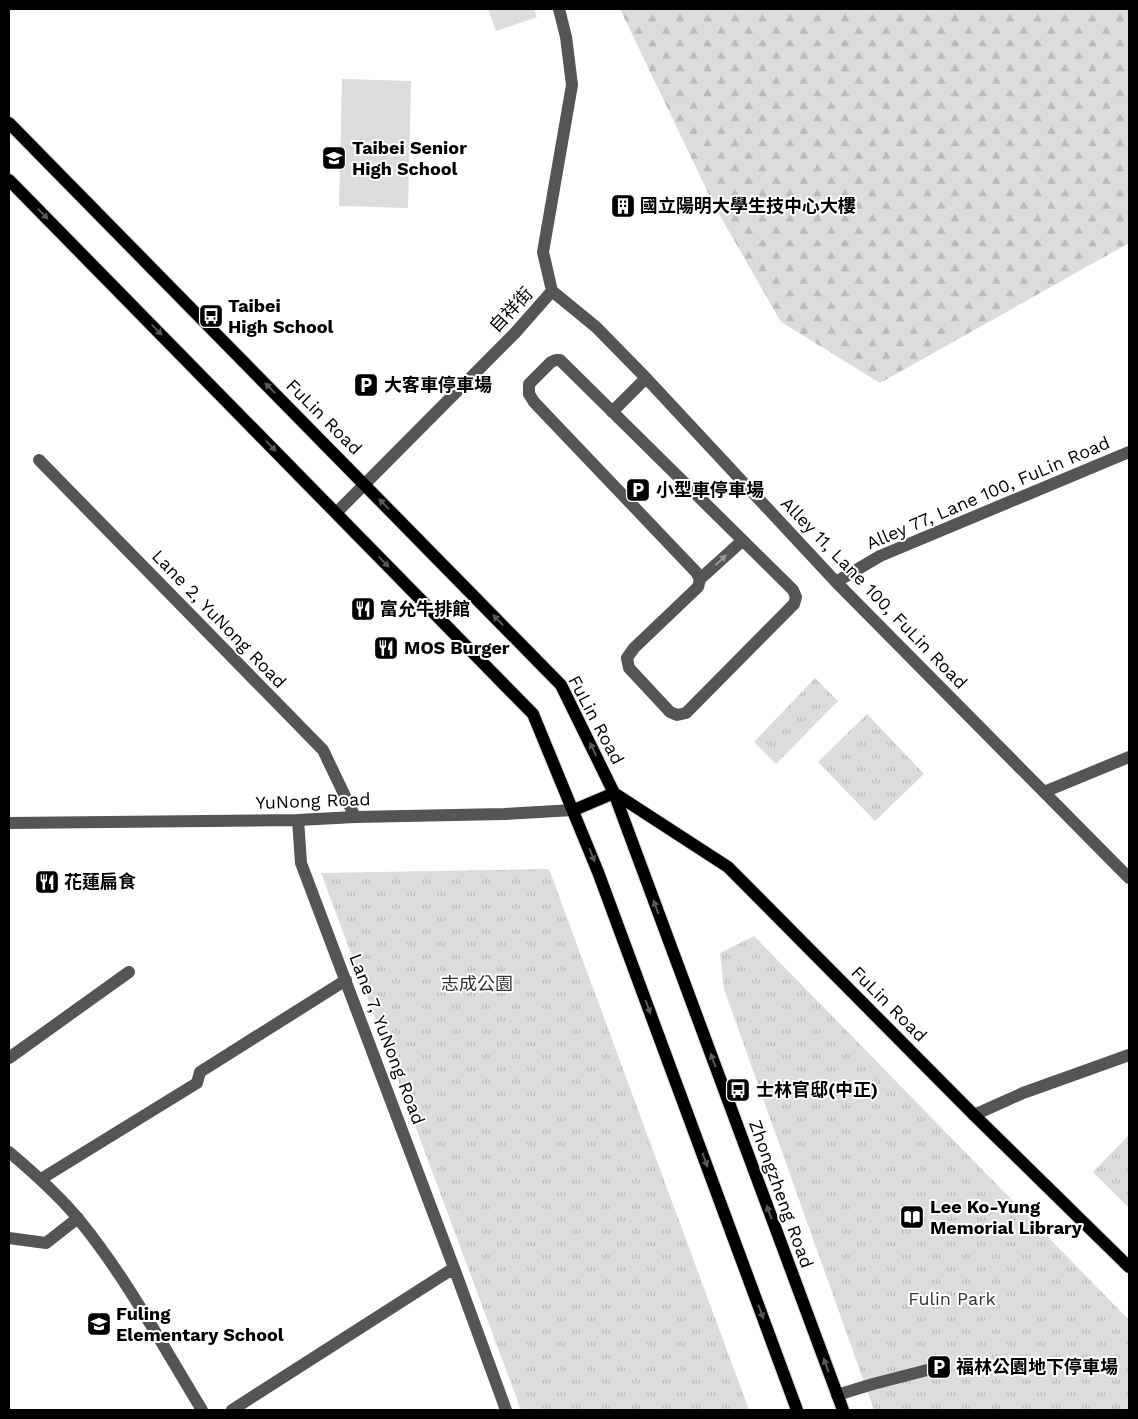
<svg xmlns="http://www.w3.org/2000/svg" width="1138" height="1419" viewBox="0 0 1138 1419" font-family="'Work Sans','Noto Sans TC',sans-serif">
  <defs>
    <pattern id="forest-firs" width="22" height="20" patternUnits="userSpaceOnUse" patternTransform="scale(1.25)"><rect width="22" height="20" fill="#dcdcdc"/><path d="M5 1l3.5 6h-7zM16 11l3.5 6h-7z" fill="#bbb"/></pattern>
    <pattern id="park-tufts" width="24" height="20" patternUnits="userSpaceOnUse" patternTransform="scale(1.25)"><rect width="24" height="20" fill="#dcdcdc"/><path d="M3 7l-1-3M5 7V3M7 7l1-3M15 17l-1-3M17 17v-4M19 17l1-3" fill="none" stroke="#bbb"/></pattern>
  </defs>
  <rect width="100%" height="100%" fill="#fff"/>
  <path fill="url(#forest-firs)" d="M620,9H1129V243L880,383L781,322L715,207Z"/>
  <path fill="url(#park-tufts)" d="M815,678L838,701L776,764L754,742Z
    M867,714L924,774L875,821L818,762Z
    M549,869L749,1410H521L321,873Z
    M754,936L1129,1320V1410H874L724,989L720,953Z
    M1129,1135V1208L1093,1172Z"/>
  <path fill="#dcdcdc" d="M488,9H534L537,17L496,31Z
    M342,79L411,81L408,208L339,206Z"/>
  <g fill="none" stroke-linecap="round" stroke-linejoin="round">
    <defs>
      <path id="major" d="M9,123L561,685L614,793L843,1410
        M9,180L533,714L598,872L797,1410
        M614,793L728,867L974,1115L1129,1267
        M574,810L614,793"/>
    </defs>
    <use href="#major" stroke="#dbdbdb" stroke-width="14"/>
    <path stroke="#555" stroke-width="12" d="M552,291L596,327L646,378L836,582L1129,878
      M556,360H560L793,590L796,597L794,604L686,713L677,715L670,712L629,668L627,658L634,648L698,587L700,579L696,572L534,402L529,394V384L551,362Z
      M612,412L646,378
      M39,460L323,750L355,817
      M336,513L515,333L552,291L543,252L572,85L566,37L559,9
      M700,579L742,541
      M836,582L880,556L1129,452
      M1044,792L1129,757
      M298,820L301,863L454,1268L506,1410
      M9,823L298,820L355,817L504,814L574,810
      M9,1058L129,972
      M974,1115L1023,1093L1129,1055
      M9,1152C34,1173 59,1195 80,1221C127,1279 163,1346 202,1410
      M41,1179L197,1083L200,1072L346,980
      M9,1238L46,1243L78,1218
      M837,1395L873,1384L939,1367
      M232,1410L454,1268"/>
    <use href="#major" stroke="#000" stroke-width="12"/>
  </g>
  <defs><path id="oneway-solid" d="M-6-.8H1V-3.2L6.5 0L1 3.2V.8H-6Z" transform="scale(1.25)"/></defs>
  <g fill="#595959">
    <use href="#oneway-solid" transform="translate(43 214) rotate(46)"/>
    <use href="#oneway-solid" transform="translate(157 330) rotate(46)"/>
    <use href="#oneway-solid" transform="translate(270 388) rotate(-135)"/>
    <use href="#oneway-solid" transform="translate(271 446) rotate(46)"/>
    <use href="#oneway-solid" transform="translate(384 504) rotate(-134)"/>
    <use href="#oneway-solid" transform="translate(384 562) rotate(46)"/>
    <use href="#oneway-solid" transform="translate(498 620) rotate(-134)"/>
    <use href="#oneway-solid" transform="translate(593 749) rotate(-116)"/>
    <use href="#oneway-solid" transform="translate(592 855) rotate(68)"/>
    <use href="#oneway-solid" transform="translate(656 907) rotate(-110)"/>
    <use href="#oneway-solid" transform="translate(648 1007) rotate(70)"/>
    <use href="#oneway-solid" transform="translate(713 1060) rotate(-110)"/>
    <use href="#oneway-solid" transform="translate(705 1160) rotate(70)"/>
    <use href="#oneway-solid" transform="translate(769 1212) rotate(-110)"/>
    <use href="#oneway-solid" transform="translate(761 1312) rotate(70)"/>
    <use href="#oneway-solid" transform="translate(826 1365) rotate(-110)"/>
  </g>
  <use fill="#999" href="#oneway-solid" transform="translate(721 560) rotate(-43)"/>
  <defs>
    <symbol id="school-square" viewBox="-11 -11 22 22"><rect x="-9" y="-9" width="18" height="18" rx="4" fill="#000" stroke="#fff"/><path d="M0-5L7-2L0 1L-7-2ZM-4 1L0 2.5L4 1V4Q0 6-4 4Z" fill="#fff"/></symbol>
    <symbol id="building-square" viewBox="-11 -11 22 22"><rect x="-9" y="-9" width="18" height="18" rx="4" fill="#000" stroke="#fff"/><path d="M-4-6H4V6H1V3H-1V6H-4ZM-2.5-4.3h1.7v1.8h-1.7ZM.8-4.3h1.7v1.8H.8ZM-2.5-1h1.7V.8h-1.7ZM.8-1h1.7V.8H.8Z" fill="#fff"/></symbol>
    <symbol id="bus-square" viewBox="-11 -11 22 22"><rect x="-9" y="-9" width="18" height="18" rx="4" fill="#000" stroke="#fff"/><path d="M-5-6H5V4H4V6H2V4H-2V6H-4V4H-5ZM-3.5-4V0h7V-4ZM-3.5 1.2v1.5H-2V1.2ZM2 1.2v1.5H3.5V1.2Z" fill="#fff"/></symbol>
    <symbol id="parking-square" viewBox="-11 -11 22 22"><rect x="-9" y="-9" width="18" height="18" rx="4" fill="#000" stroke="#fff"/><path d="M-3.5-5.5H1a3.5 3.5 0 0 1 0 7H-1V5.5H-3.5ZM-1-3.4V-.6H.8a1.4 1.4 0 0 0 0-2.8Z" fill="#fff"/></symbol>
    <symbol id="restaurant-square" viewBox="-11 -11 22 22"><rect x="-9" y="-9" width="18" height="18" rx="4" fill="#000" stroke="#fff"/><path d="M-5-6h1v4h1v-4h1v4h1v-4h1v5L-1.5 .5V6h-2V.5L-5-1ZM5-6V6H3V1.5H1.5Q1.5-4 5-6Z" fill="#fff"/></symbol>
    <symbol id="library-square" viewBox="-11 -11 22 22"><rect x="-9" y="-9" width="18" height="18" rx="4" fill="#000" stroke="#fff"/><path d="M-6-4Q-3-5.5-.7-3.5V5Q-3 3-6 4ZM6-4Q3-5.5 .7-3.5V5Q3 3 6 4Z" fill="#fff"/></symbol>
  </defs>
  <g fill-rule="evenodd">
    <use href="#school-square" x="320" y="144" width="28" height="28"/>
    <use href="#building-square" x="609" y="192" width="28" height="28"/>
    <use href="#bus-square" x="197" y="302" width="28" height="28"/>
    <use href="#parking-square" x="352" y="371" width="28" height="28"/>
    <use href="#parking-square" x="624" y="476" width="28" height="28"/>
    <use href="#restaurant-square" x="349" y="595" width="28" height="28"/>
    <use href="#restaurant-square" x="372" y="634" width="28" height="28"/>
    <use href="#restaurant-square" x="33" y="868" width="28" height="28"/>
    <use href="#bus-square" x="724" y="1076" width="28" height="28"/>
    <use href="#library-square" x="898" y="1203" width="28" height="28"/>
    <use href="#school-square" x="85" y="1310" width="28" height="28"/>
    <use href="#parking-square" x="925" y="1353" width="28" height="28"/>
  </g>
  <g text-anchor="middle" stroke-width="4" stroke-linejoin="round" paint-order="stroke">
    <g font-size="18" font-weight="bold" fill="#000" stroke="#fff" text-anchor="start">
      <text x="352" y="154">Taibei Senior<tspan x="352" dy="21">High School</tspan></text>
      <text x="640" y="212">國立陽明大學生技中心大樓</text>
      <text x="228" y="312">Taibei<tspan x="228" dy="21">High School</tspan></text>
      <text x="384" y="391">大客車停車場</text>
      <text x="656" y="496">小型車停車場</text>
      <text x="380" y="615">富允牛排館</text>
      <text x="404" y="654">MOS Burger</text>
      <text x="64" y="888">花蓮扁食</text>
      <text x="756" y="1096">士林官邸(中正)</text>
      <text x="930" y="1213">Lee Ko-Yung<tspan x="930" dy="21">Memorial Library</tspan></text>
      <text x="116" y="1320">Fuling<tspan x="116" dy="21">Elementary School</tspan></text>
      <text x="956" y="1373">福林公園地下停車場</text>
    </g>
    <g font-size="18" fill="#000" stroke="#fff">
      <text transform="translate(511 310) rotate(-47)" y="6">自祥街</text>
      <text transform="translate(324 417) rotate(45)" y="6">FuLin Road</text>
      <text transform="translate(988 493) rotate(-23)" y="6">Alley 77, Lane 100, FuLin Road</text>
      <text transform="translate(874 593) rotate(46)" y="6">Alley 11, Lane 100, FuLin Road</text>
      <text transform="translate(219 619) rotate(46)" y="6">Lane 2, YuNong Road</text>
      <text transform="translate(596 720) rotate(62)" y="6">FuLin Road</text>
      <text transform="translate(313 801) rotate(-2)" y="6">YuNong Road</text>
      <text transform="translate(889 1004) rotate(45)" y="6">FuLin Road</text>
      <text transform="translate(387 1039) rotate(69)" y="6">Lane 7, YuNong Road</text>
      <text transform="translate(781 1194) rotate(70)" y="6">Zhongzheng Road</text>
    </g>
    <g font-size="18" fill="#333" stroke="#fff">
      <text x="477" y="990">志成公園</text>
      <text x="952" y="1305">Fulin Park</text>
    </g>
  </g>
  <rect width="1138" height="1419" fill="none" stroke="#000000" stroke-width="20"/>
</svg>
